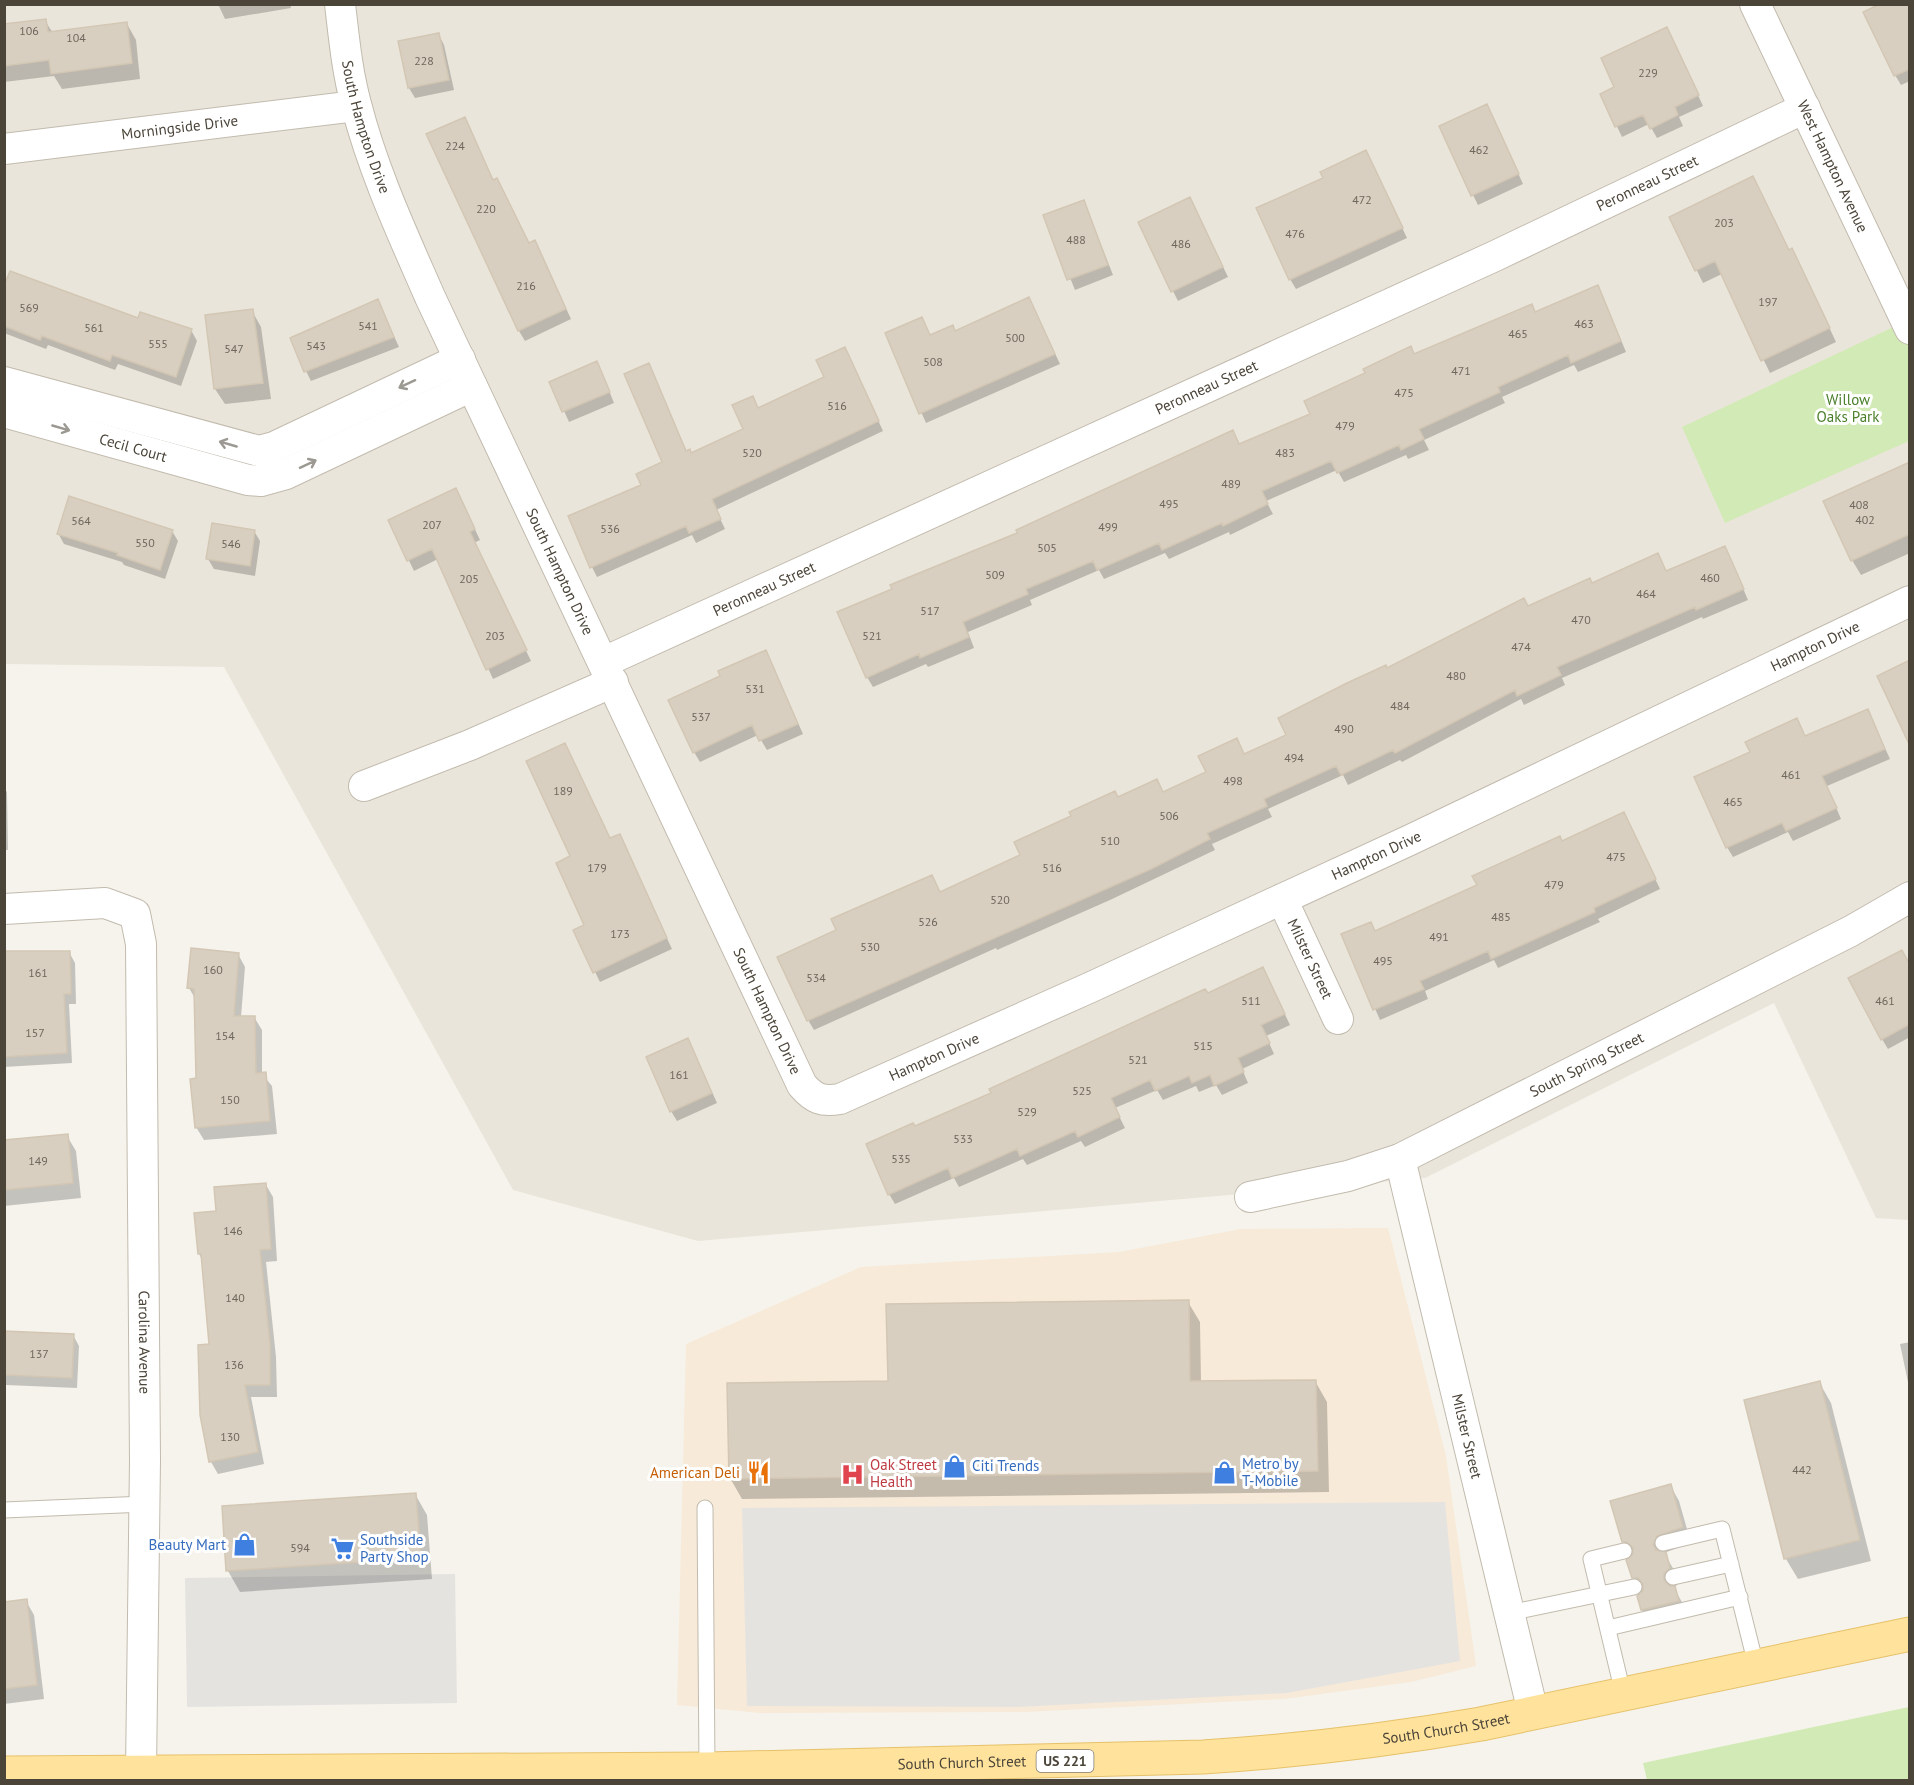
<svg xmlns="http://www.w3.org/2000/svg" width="1914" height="1785" viewBox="0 0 1914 1785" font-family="'PT Sans',sans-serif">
  <rect width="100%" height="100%" fill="#f6f3ec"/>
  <path fill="#eae5da" d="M5,5H1909V1220L1876,1218L1774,1003L1425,1178L698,1241L513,1190L224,667L5,664Z"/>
  <path fill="#f7ead8" d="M1388,1228L1446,1456L1476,1666L1411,1682L1284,1699L1025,1712L760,1713L677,1705L686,1344L861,1267L1119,1252L1241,1229Z"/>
  <path fill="#d2eab5" d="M1906,321L1909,329V441L1725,523L1682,427Z
    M1909,1707V1780H1647L1643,1763Z"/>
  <path fill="#e5e3e0" d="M1445,1502L1460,1661L1287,1693L1018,1707L747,1706L742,1508Z
    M455,1574L457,1703L187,1707L185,1578Z"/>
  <path fill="#0003" d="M218,4H290L291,8L225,19Z
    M1910,4V81L1901,85L1895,75Z
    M45,21L53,33L127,24L136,40L140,79L62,89L54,76L4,82V26Z
    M439,35L444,45L454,90L415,98L409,88L400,42Z
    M1672,39L1703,106L1679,117L1683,126L1657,138L1649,124L1622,137L1602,95L1616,87Z
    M1492,116L1523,184L1478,205L1473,195Z
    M1371,162L1407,238L1296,289L1290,279L1325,178Z
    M493,182L529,245L540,252L571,319L525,341L519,331Z
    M1084,201L1113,275L1075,290L1045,216Z
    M1195,209L1228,277L1178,301L1173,291Z
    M1671,218L1789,251L1799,263L1836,342L1770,373L1722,274L1703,283Z
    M4,278L139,320L191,330L197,341L181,386L118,364L115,370L48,345L46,349L4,333Z
    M1603,297L1626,352L1578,372L1574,365L1502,397L1505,403L1424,440L1429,450L1408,459L1406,455L1344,482L1337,470L1266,501L1273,514L1230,535L1229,532L1169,559L1165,553L1104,579L1099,570L1030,600L1032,605L968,632L974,648L928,667L926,664L873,687L867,677L1240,446L1312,415L1415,356L1535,313Z
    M378,301L399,347L311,381L306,371Z
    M1034,309L1060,364L926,423L886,333L922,319L931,337L956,333Z
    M252,311L261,327L271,399L225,404L215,389Z
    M850,359L883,431L716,510L725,529L696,543L692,535L597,577L592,567L643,485L664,463L648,365L687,452L691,455L745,430L759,410L826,378Z
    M602,373L614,403L569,422L551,382Z
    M1910,463V553L1861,575L1852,560Z
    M461,500L480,540L474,543L531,661L493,679L438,559L414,571L390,521Z
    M172,531L178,541L165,579L124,565L122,562L64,544L58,533Z
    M254,531L260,541L255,576L214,569L208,559Z
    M1730,558L1748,600L1703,619L1702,617L1562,678L1565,685L1524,705L1521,699L1402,762L1400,760L1348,785L1343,775L1268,809L1272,817L1212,844L1215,850L1110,900L997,950L996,948L814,1030L808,1020L940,894L1022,856L1118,799L1164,794L1288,736L1387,669L1528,608L1592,585L1666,573Z
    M771,662L803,734L767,750L758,735L700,762L694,752Z
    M1868,711L1890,759L1827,786L1841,819L1793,841L1788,832L1733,857L1727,847L1805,737Z
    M4,788L7,792L8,850H4Z
    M1629,824L1660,889L1598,919L1600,922L1498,968L1494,960L1425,991L1428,999L1380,1020L1343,935L1375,932L1479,886L1562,843Z
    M619,835L672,949L600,982L575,931L586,926L610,840Z
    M69,952L75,963L76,1004H69L72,1063L4,1067V953Z
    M238,954L245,967L241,1017H254L262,1030V1074L272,1086L277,1134L204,1140L196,1127V1000L189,988Z
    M1910,967V1037L1888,1049L1882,1039Z
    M1268,979L1290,1025L1266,1036L1274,1054L1242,1069L1248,1083L1222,1095L1216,1085L1199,1092L1196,1086L1163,1100L1157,1090L1115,1108L1125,1128L1085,1147L1081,1141L1027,1165L1023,1159L959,1187L954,1178L895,1204L889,1194L915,1128L1207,995Z
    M693,1050L717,1103L677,1121L671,1111Z
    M67,1136L76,1151L81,1198L4,1206V1141Z
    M266,1185L273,1197L277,1261L266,1262L276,1357L277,1397H251L264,1464L218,1474L211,1462L210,1346L203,1261L199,1254L218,1213Z
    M1188,1302L1200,1322L1201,1382L1315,1381L1327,1402L1329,1492L742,1499L730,1478L889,1382Z
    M4,1332L73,1335L79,1346L77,1388L6,1385Z
    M1910,1342V1392L1900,1344Z
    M1819,1382L1831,1403L1871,1561L1798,1579L1786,1559Z
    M1670,1485L1679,1501L1691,1543L1664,1553L1674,1570L1678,1584L1674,1588L1683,1604L1651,1625L1642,1610V1593L1633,1577L1632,1557L1623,1541Z
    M415,1494L427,1515L432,1579L240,1592L228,1571Z
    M26,1601L34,1615L44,1699L4,1704V1603Z"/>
  <path fill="#d8cfc1" stroke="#d3c7b4" stroke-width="1.5" d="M1880,4H1910V69L1894,76L1863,12Z
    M46,19L48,32L127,22L132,63L51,74L49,60L4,66V24Z
    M1667,27L1699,95L1675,107L1678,115L1650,129L1643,115L1615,127L1600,94L1614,87L1601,58Z
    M439,33L449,80L408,88L398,41Z
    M1487,104L1519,174L1471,196L1439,126Z
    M465,117L493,180L497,178L529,243L535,240L566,309L518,331L426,134Z
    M1366,150L1403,228L1289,280L1256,208L1323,178L1320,172Z
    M1753,176L1789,250L1792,248L1830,328L1761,361L1715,261L1695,271L1669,217Z
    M1190,197L1223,267L1171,292L1138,222Z
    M1084,200L1108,265L1067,280L1043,215Z
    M10,271L138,318L140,312L192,329L176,377L112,355L110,361L42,336L40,340L4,326V286Z
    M1598,285L1621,341L1571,363L1568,355L1498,387L1500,392L1419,429L1424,439L1401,450L1399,445L1337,473L1331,461L1262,491L1268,504L1223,526L1222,523L1162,550L1159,543L1097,570L1093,561L1026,589L1028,594L963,622L969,637L920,658L919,654L866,678L837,612L892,589L890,585L1017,533L1016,530L1233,430L1239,444L1310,414L1304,401L1365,373L1363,369L1411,346L1414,354L1532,304L1535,312Z
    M1029,297L1055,354L919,414L885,333L922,317L930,335L953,325L955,331Z
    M378,299L394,337L304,372L290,338Z
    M253,309L263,383L214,389L205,315Z
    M845,347L879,421L712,499L721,519L689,533L686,526L590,568L568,516L641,485L636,474L662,462L624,374L649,363L686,451L690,449L691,453L743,429L732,405L753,396L758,408L824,377L816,360Z
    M597,361L610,392L562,412L549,382Z
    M1910,462V534L1851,561L1823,501Z
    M456,488L475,529L470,532L527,650L486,670L432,549L407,561L388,520Z
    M69,496L173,530L160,570L117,555L118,553L57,534Z
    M212,523L255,530L250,566L206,559Z
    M1725,546L1744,589L1696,610L1695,607L1557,667L1561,675L1517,696L1515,690L1395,753L1393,750L1341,775L1336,766L1264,799L1267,806L1207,833L1210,839L1151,869L807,1021L777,957L836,930L831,919L932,875L940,892L1020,855L1014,842L1071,816L1069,812L1115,791L1118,797L1157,779L1163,792L1206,772L1198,756L1237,738L1244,754L1286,735L1278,718L1347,683L1386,665L1387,668L1524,598L1528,606L1590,578L1592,583L1658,553L1666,571Z
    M766,650L798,724L759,741L752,725L693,753L668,700L720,676L718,671Z
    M1910,660V746L1877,676Z
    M1868,709L1885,749L1822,776L1837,808L1786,831L1782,823L1726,848L1694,777L1750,752L1745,742L1797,718L1805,736Z
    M565,743L610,838L620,834L667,938L593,973L573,930L584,925L556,863L570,856L526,761Z
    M1624,812L1656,879L1594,908L1595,912L1491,959L1488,951L1420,981L1424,989L1373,1010L1341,934L1371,922L1375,931L1477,885L1472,876L1560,836L1562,841Z
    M191,948L239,953L234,1016H255L256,1073L266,1072L270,1121L195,1128L190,1079L196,1078L194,989L187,988Z
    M1902,950L1910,965V1024L1881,1040L1848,978Z
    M4,951H70L71,994H64L67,1053L4,1057Z
    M1263,967L1285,1014L1261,1025L1270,1043L1238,1058L1244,1072L1214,1086L1210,1075L1192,1083L1189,1076L1155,1091L1150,1080L1111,1098L1120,1117L1078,1137L1075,1131L1020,1156L1017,1149L952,1178L948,1168L888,1195L866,1144L913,1123L915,1126L991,1093L989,1089L1177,1002L1205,989L1208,993Z
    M688,1038L712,1093L670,1112L646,1057Z
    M68,1134L73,1183L4,1190V1140Z
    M266,1183L271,1249L260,1250L270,1343V1385H245L258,1452L209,1462L200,1415L198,1345L209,1344L201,1254H198L194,1213L216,1211L214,1187Z
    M1189,1300L1190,1381L1316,1380L1318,1471L729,1479L727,1383L888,1381L886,1304Z
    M4,1331L74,1334L72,1378L4,1375Z
    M1820,1381L1860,1540L1784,1559L1744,1400Z
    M1671,1484L1683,1527L1657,1536L1653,1545L1656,1550L1666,1552L1670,1568L1664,1574V1580L1670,1586H1675L1679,1601L1641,1610L1637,1596L1643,1591V1584L1638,1578H1632L1626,1560L1633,1554V1548L1627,1542H1622L1610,1501Z
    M416,1493L421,1558L226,1571L222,1506Z
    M27,1599L37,1685L4,1689V1602Z"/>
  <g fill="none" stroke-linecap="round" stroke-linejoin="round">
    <defs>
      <path id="service" d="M705,1508L707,1769
        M4,1510L145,1504
        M1663,1543L1722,1529L1756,1665
        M1673,1577L1731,1564
        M1509,1613L1634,1587
        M1608,1628L1740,1597
        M1623,1693L1591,1559L1624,1551"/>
      <g id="minor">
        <path id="s1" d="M340,4C344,38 347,71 356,104C373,171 403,235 430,297L802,1085C814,1099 822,1102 840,1099L1089,988L1410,840L1910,601"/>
        <path id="s2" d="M1755,4L1910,329"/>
        <path id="s3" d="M4,149L356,106"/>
        <path d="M4,382L259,451L274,447L460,359"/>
        <path id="s4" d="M4,412L248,480L261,481L286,474L472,386"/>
        <path id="s5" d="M604,662L1495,256L1805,108"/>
        <path d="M364,786L470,745L613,682"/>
        <path id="s6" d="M1282,899L1338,1019"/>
        <path id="s7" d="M4,909L105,903L135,914L141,944L145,1460L141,1772"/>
        <path id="s8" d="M1400,1159L1533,1712"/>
        <path id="s9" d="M1250,1197L1348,1176L1400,1159L1851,931L1910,897"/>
      </g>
      <g id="primary">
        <path id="s10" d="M4,1773L707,1769L1203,1757C1297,1751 1388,1740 1481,1724L1910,1634"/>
      </g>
    </defs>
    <use href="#service" stroke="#c2bbae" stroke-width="17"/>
    <use href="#minor" stroke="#c2bbae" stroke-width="32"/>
    <use href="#primary" stroke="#e6c16a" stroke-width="35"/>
    <use href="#service" stroke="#fff" stroke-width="15"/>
    <use href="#minor" stroke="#fff" stroke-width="30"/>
    <use href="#primary" stroke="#ffe39c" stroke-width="33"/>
  </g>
  <defs><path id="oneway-shaft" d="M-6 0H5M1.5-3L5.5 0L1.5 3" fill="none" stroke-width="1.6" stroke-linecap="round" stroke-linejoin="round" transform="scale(1.5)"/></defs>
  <g stroke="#9c9892">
    <use href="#oneway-shaft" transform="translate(407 384) rotate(155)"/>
    <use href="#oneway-shaft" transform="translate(61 428) rotate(16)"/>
    <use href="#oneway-shaft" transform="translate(228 444) rotate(-164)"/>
    <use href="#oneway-shaft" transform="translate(308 464) rotate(-25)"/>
  </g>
  <defs>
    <symbol id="shop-bare" viewBox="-9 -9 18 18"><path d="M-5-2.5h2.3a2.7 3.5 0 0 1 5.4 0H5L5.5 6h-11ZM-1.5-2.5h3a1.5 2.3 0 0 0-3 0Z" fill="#3f7fe0" stroke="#fff" stroke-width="2.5" paint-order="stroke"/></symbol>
    <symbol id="restaurant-bare" viewBox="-9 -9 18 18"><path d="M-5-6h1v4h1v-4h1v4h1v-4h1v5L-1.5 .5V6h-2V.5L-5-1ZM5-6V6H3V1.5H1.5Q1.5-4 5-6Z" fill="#e8710a" stroke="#fff" stroke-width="2.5" paint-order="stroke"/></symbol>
    <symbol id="hospital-bare" viewBox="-9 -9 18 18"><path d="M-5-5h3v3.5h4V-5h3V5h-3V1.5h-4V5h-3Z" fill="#e0444e" stroke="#fff" stroke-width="2.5" paint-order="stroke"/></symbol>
    <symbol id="supermarket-bare" viewBox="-9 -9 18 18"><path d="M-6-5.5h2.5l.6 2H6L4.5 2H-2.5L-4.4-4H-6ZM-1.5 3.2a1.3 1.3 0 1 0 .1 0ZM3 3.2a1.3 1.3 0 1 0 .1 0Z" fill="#3f7fe0" stroke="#fff" stroke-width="2.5" paint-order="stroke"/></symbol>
  </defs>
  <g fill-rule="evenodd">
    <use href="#shop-bare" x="938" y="1450" width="33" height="33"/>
    <use href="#restaurant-bare" x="742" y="1456" width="33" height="33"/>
    <use href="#shop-bare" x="1208" y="1456" width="33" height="33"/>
    <use href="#hospital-bare" x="836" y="1458" width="33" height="33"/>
    <use href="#shop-bare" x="228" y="1528" width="33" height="33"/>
    <use href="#supermarket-bare" x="326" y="1532" width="33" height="33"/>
  </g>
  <g text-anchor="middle" stroke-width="6" stroke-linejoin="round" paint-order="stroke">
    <g font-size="12" fill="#6e675b">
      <text x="29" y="35">106</text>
      <text x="76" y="42">104</text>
      <text x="424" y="65">228</text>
      <text x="1648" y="77">229</text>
      <text x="455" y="150">224</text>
      <text x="1479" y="154">462</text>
      <text x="1362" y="204">472</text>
      <text x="486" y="213">220</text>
      <text x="1724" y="227">203</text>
      <text x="1295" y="238">476</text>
      <text x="1076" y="244">488</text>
      <text x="1181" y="248">486</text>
      <text x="526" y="290">216</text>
      <text x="1768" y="306">197</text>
      <text x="29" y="312">569</text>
      <text x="1584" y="328">463</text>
      <text x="368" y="330">541</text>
      <text x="94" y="332">561</text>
      <text x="1518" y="338">465</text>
      <text x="1015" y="342">500</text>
      <text x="158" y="348">555</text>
      <text x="316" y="350">543</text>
      <text x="234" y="353">547</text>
      <text x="933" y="366">508</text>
      <text x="1461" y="375">471</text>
      <text x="1404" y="397">475</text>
      <text x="837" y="410">516</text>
      <text x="1345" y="430">479</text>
      <text x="752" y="457">520</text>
      <text x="1285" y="457">483</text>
      <text x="1231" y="488">489</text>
      <text x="1169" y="508">495</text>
      <text x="1859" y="509">408</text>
      <text x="1865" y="524">402</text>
      <text x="81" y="525">564</text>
      <text x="432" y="529">207</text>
      <text x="1108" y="531">499</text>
      <text x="610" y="533">536</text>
      <text x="145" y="547">550</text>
      <text x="231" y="548">546</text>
      <text x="1047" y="552">505</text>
      <text x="995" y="579">509</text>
      <text x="1710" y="582">460</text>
      <text x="469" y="583">205</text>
      <text x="1646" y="598">464</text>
      <text x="930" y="615">517</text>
      <text x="1581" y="624">470</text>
      <text x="495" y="640">203</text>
      <text x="872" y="640">521</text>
      <text x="1521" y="651">474</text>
      <text x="1456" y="680">480</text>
      <text x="755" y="693">531</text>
      <text x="1400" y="710">484</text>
      <text x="701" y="721">537</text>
      <text x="1344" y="733">490</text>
      <text x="1294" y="762">494</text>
      <text x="1791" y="779">461</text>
      <text x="1233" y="785">498</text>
      <text x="563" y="795">189</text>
      <text x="1733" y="806">465</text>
      <text x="1169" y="820">506</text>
      <text x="1110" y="845">510</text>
      <text x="1616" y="861">475</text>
      <text x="597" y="872">179</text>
      <text x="1052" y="872">516</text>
      <text x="1554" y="889">479</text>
      <text x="1000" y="904">520</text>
      <text x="1501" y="921">485</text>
      <text x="928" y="926">526</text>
      <text x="620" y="938">173</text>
      <text x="1439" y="941">491</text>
      <text x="870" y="951">530</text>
      <text x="1383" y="965">495</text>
      <text x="213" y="974">160</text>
      <text x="38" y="977">161</text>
      <text x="816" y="982">534</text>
      <text x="1251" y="1005">511</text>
      <text x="1885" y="1005">461</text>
      <text x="35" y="1037">157</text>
      <text x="225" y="1040">154</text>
      <text x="1203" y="1050">515</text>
      <text x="1138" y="1064">521</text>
      <text x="679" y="1079">161</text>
      <text x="1082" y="1095">525</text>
      <text x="230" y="1104">150</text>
      <text x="1027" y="1116">529</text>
      <text x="963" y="1143">533</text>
      <text x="901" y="1163">535</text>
      <text x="38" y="1165">149</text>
      <text x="233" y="1235">146</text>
      <text x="235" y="1302">140</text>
      <text x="39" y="1358">137</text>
      <text x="234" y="1369">136</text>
      <text x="230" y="1441">130</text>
      <text x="1802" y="1474">442</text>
      <text x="300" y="1552">594</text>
    </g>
    <rect fill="#fff" stroke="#817c74" stroke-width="1.5" x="1036.5" y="1750" width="57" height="22" rx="4.5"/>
    <g font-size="14" font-weight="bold" fill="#4b4439">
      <text x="1065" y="1766">US 221</text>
    </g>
    <g font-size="15" fill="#4b4439" stroke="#fff">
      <text dy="5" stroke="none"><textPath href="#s1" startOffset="126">South Hampton Drive</textPath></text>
      <text dy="5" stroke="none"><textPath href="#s3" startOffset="177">Morningside Drive</textPath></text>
      <text dy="5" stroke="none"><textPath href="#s2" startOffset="180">West Hampton Avenue</textPath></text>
      <text dy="5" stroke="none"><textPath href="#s5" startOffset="1148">Peronneau Street</textPath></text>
      <text dy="5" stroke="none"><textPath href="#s5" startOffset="662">Peronneau Street</textPath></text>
      <text dy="5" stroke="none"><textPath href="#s4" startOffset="134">Cecil Court</textPath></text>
      <text dy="5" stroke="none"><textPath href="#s1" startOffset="612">South Hampton Drive</textPath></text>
      <text dy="5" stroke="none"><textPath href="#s5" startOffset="176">Peronneau Street</textPath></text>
      <text dy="5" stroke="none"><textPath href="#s1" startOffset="2298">Hampton Drive</textPath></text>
      <text dy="5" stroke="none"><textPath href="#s1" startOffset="1812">Hampton Drive</textPath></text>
      <text dy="5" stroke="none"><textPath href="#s6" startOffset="66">Milster Street</textPath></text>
      <text dy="5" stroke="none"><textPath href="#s1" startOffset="1098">South Hampton Drive</textPath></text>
      <text dy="5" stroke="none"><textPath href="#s1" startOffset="1326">Hampton Drive</textPath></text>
      <text dy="5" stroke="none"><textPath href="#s9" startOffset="364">South Spring Street</textPath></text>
      <text dy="5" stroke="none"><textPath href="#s7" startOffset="562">Carolina Avenue</textPath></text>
      <text dy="5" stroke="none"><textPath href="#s8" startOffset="285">Milster Street</textPath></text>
      <text dy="5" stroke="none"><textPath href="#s10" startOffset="1444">South Church Street</textPath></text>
      <text dy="5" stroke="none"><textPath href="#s10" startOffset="958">South Church Street</textPath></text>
    </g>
    <g font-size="15" fill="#4a7f2a" stroke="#fff">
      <text x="1848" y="405">Willow<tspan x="1848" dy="17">Oaks Park</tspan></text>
    </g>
    <g font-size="15" fill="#366cbe" stroke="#fff" text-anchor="start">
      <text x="1242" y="1469">Metro by<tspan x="1242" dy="17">T-Mobile</tspan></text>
      <text x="972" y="1471">Citi Trends</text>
      <text x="360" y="1545">Southside<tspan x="360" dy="17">Party Shop</tspan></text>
      <text x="226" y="1550" text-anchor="end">Beauty Mart</text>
    </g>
    <g font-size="15" fill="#be3a42" stroke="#fff" text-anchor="start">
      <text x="870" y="1470">Oak Street<tspan x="870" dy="17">Health</tspan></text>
    </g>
    <g font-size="15" fill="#c56008" stroke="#fff" text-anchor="end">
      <text x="740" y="1478">American Deli</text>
    </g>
  </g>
  <rect width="1914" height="1785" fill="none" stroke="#4b4439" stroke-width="12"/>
</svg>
